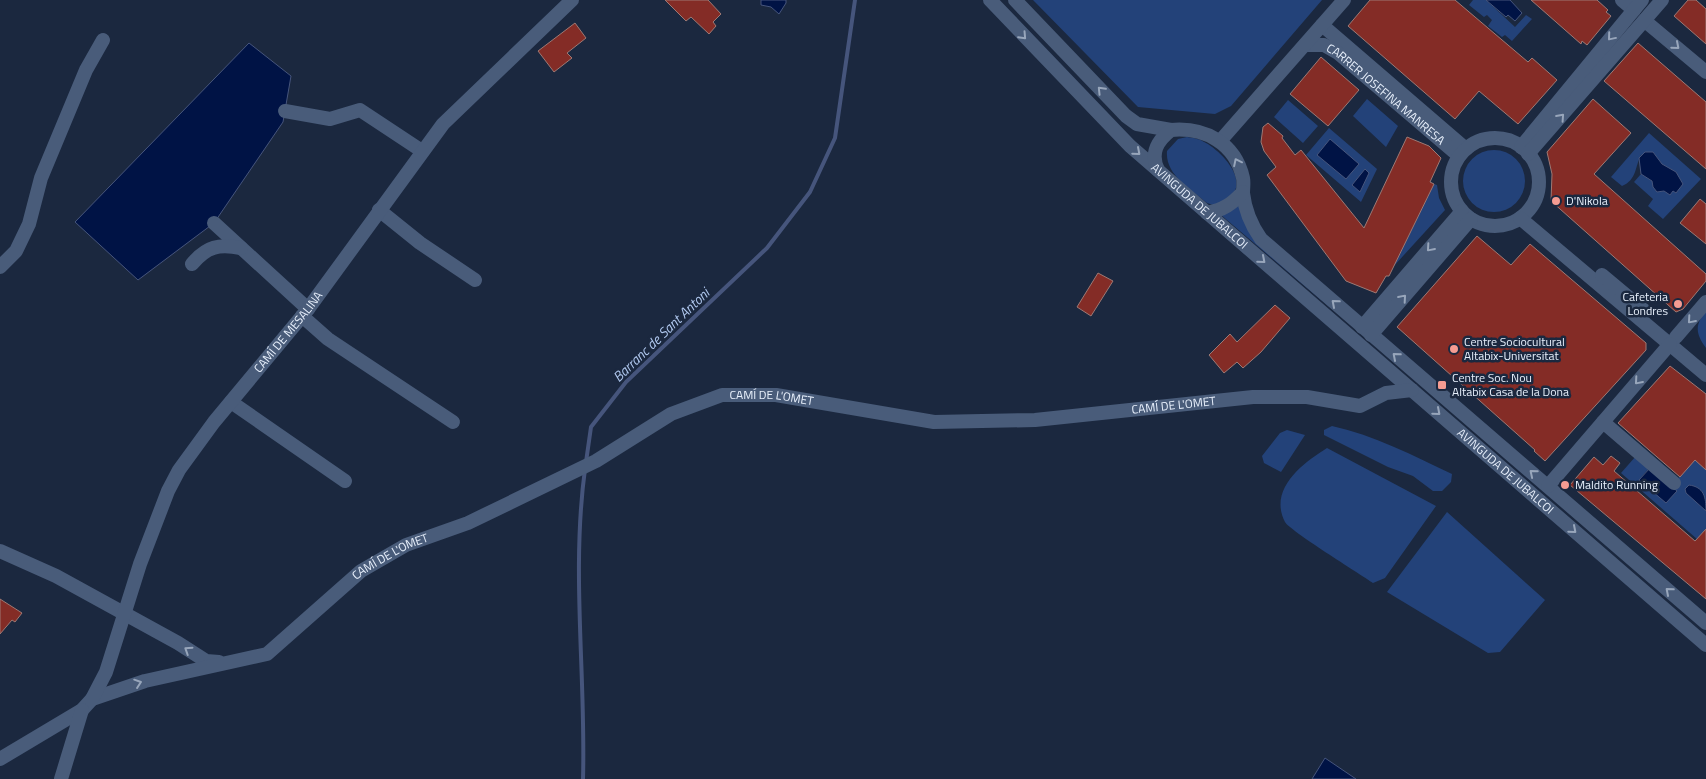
<svg xmlns="http://www.w3.org/2000/svg" width="1706" height="779" viewBox="0 0 1706 779" font-family="'Titillium Web',sans-serif">
  <rect width="100%" height="100%" fill="#1b283f"/>
  <path fill="#234279" d="M1033,0H1322L1231,106L1215,114L1138,107Z
    M1473,0H1486L1515,27L1526,15L1532,19L1512,41L1505,35L1502,37L1488,26L1492,20L1487,15L1484,17L1469,5Z
    M1367,99L1398,126L1386,147L1353,116Z
    M1288,100L1318,126L1303,143L1274,117Z
    M1329,128L1377,169L1361,202L1306,155Z
    M1649,133L1701,179L1663,219L1648,206L1653,199L1634,182L1641,174L1649,178L1661,191H1673L1681,187L1676,172L1661,164L1653,152L1641,155C1635,166 1637,180 1622,186L1611,177Z
    M1187,137C1194,138 1200,139 1206,143C1222,152 1251,182 1228,199C1224,202 1218,203 1213,205L1207,203C1190,188 1165,175 1167,151L1178,139Z
    M1463 181a31 31 0 1 1 62 0a31 31 0 1 1-62 0Z
    M1434,184L1437,185L1439,198L1445,210L1393,267Z
    M1239,204L1333,310L1221,215Z
    M1706,310V348C1695,333 1695,325 1706,310Z
    M1332,426C1374,435 1414,456 1452,474L1451,482L1442,491H1433L1413,476L1388,467L1324,435V430Z
    M1287,430L1305,435L1281,472L1264,463L1262,456L1280,433Z
    M1327,448L1436,506L1385,578L1373,583C1360,574 1289,530 1285,522C1268,489 1303,463 1327,448Z
    M1636,456L1649,468L1639,480L1671,486L1695,460L1706,470V529L1697,539L1621,473Z
    M1447,512L1545,600L1500,652L1488,653L1387,592Z"/>
  <path fill="#001345" stroke="#46557c" d="M761,0H786V3L779,14L771,7L761,5Z
    M1486,0H1510L1522,13L1515,21L1508,15L1506,17Z
    M249,43L291,76L283,122L214,223L138,280L75,222Z
    M1330,139L1359,164L1346,179L1317,155Z
    M1645,152H1653L1662,164L1676,172L1683,184L1676,193L1673,191L1670,195L1664,191L1657,192L1653,187L1652,181L1641,174L1639,158Z
    M1365,169L1369,173L1360,192L1352,185Z
    M1650,468L1677,491L1666,503L1639,480Z
    M1689,485C1704,487 1706,497 1706,511L1686,493L1685,489Z
    M1325,758L1356,779H1312Z"/>
  <g fill="none" stroke-linecap="round" stroke-linejoin="round">
    <path stroke="#46557c" stroke-width="4" d="M586,462L591,427L626,382L767,248L810,192L835,138L855,0
      M583,779C586,676 571,572 585,469"/>
  </g>
  <path fill="#842c26" stroke="#9d7974" d="M665,0H708L721,14L713,22L716,26L709,34L691,17L686,21Z
    M1370,0H1455L1528,62L1532,58L1557,80L1518,124L1479,91L1455,119L1348,26Z
    M1531,0H1597L1608,10L1606,12L1611,16L1587,45L1582,41L1581,44Z
    M1688,0H1696L1706,9V44L1674,16Z
    M575,23L586,38L567,53L572,58L554,72L538,51Z
    M1638,43L1706,102V169L1604,81Z
    M1321,57L1359,90L1328,126L1290,94Z
    M1593,99L1631,133L1594,174L1706,274V281L1683,309L1676,312L1551,201L1552,174L1547,152Z
    M1268,123L1283,136L1282,138L1295,155L1301,150L1364,228L1407,137L1429,146L1441,158L1430,182L1434,184L1389,276H1386L1376,293L1346,281L1267,175L1276,167L1264,151L1261,142L1263,127Z
    M1700,199L1706,204V244L1680,223Z
    M1477,236L1511,265L1530,244L1646,343V350L1545,461L1534,451L1535,450L1397,327Z
    M1098,273L1113,281L1091,316L1077,307Z
    M1275,305L1290,318L1261,352L1243,368L1237,362L1224,373L1209,355L1230,334L1237,342Z
    M1670,366L1706,394V470L1695,460L1680,477L1618,423Z
    M1611,456L1620,463L1614,471L1695,541L1706,529V599L1570,485L1594,457L1603,465Z
    M0,599L22,613L15,622L12,620L0,634Z"/>
  <g fill="none" stroke-linecap="round" stroke-linejoin="round">
    <g stroke="#495c7a" stroke-width="14">
      <path id="s1" d="M990,0L1130,146L1706,645"/>
      <path d="M1015,0L1126,116L1137,124L1171,130"/>
      <path d="M1622,0L1634,10"/>
      <path d="M1645,21L1706,72"/>
      <path d="M1322,25L1466,149"/>
      <path id="s2" d="M1305,45H1324L1338,53L1459,156"/>
      <path d="M285,111L330,119L360,110L422,151"/>
      <circle cx="1495" cy="182" r="44"/>
      <path d="M1221,140L1344,0"/>
      <path d="M1521,147L1642,0"/>
      <path d="M1528,154L1662,0"/>
      <path d="M1158,170C1150,153 1157,141 1171,130C1205,127 1235,143 1243,178C1244,183 1243,188 1243,193C1245,211 1251,225 1261,239L1706,623"/>
      <path d="M379,210L420,243L475,280"/>
      <path d="M1207,213C1223,210 1232,204 1243,192"/>
      <path d="M1520,218L1706,375"/>
      <path d="M214,223L308,309"/>
      <path d="M192,264C207,246 219,244 241,248"/>
      <path d="M0,267L16,251L29,224L41,178L86,70L103,40"/>
      <path d="M1602,275L1645,311"/>
      <path d="M302,316L328,339L453,422"/>
      <path d="M1362,327L1462,211"/>
      <path d="M1371,335L1471,219"/>
      <path d="M1676,337L1706,302"/>
      <path d="M231,402L345,481"/>
      <path d="M1603,422L1674,483"/>
      <path d="M1548,486L1670,344"/>
      <path d="M0,551L56,576L178,643L206,661L219,662"/>
      <path id="s3" d="M92,699L145,681L267,654L361,571L406,545L468,523L596,461L671,414L722,395H776L934,422L1035,420L1253,397H1307L1360,406L1386,393L1412,390"/>
      <path id="s4" d="M0,759L82,710L92,699L106,672L140,564L168,491L179,470L214,422L308,309L443,124L572,0"/>
      <path d="M61,779L82,710"/>
    </g>
  </g>
  <defs><path id="oneway-chevron" d="M-2-3.5L2.5 0L-2 3.5" fill="none" stroke-width="1.6" stroke-linecap="round" stroke-linejoin="round" transform="scale(1.25)"/></defs>
  <g stroke="#98a6bb">
    <use href="#oneway-chevron" transform="translate(1023 36) rotate(47)"/>
    <use href="#oneway-chevron" transform="translate(1611 37) rotate(130)"/>
    <use href="#oneway-chevron" transform="translate(1676 46) rotate(41)"/>
    <use href="#oneway-chevron" transform="translate(1101 90) rotate(-134)"/>
    <use href="#oneway-chevron" transform="translate(1561 117) rotate(-48)"/>
    <use href="#oneway-chevron" transform="translate(1137 152) rotate(41)"/>
    <use href="#oneway-chevron" transform="translate(1237 162) rotate(-116)"/>
    <use href="#oneway-chevron" transform="translate(1430 248) rotate(131)"/>
    <use href="#oneway-chevron" transform="translate(1262 260) rotate(41)"/>
    <use href="#oneway-chevron" transform="translate(1403 298) rotate(-49)"/>
    <use href="#oneway-chevron" transform="translate(1335 303) rotate(-139)"/>
    <use href="#oneway-chevron" transform="translate(1691 320) rotate(131)"/>
    <use href="#oneway-chevron" transform="translate(1396 356) rotate(-139)"/>
    <use href="#oneway-chevron" transform="translate(1638 381) rotate(131)"/>
    <use href="#oneway-chevron" transform="translate(1437 412) rotate(41)"/>
    <use href="#oneway-chevron" transform="translate(1533 473) rotate(-140)"/>
    <use href="#oneway-chevron" transform="translate(1573 530) rotate(41)"/>
    <use href="#oneway-chevron" transform="translate(1669 591) rotate(-139)"/>
    <use href="#oneway-chevron" transform="translate(188 650) rotate(-147)"/>
    <use href="#oneway-chevron" transform="translate(138 683) rotate(-19)"/>
  </g>
  <g fill="#f59c92" stroke="#1b283f" stroke-width="2">
    <circle cx="1556" cy="201" r="5"/>
    <circle cx="1678" cy="304" r="5"/>
    <circle cx="1454" cy="349" r="5"/>
    <rect x="1437" y="380" width="10" height="10" rx="2.5"/>
    <circle cx="1565" cy="485" r="5"/>
  </g>
  <g text-anchor="middle" stroke-width="5" stroke-linejoin="round" paint-order="stroke">
    <g font-size="12" fill="#e8f0fc" stroke="#1b283f">
      <text dy="4" stroke="none"><textPath href="#s2" startOffset="98">CARRER JOSEFINA MANRESA</textPath></text>
      <text dy="4" stroke="none"><textPath href="#s1" startOffset="294">AVINGUDA DE JUBALCOI</textPath></text>
      <text dy="4" stroke="none"><textPath href="#s4" startOffset="532">CAMÍ DE MESALINA</textPath></text>
      <text dy="4" stroke="none"><textPath href="#s3" startOffset="759">CAMÍ DE L'OMET</textPath></text>
      <text dy="4" stroke="none"><textPath href="#s3" startOffset="1164">CAMÍ DE L'OMET</textPath></text>
      <text dy="4" stroke="none"><textPath href="#s1" startOffset="699">AVINGUDA DE JUBALCOI</textPath></text>
      <text dy="4" stroke="none"><textPath href="#s3" startOffset="339">CAMÍ DE L'OMET</textPath></text>
    </g>
    <g font-size="12" fill="#e8f0fc" stroke="#1b283f" text-anchor="start">
      <text x="1566" y="205">D'Nikola</text>
      <text x="1668" y="301" text-anchor="end">Cafeteria<tspan x="1668" dy="14">Londres</tspan></text>
      <text x="1464" y="346">Centre Sociocultural<tspan x="1464" dy="14">Altabix-Universitat</tspan></text>
      <text x="1452" y="382">Centre Soc. Nou<tspan x="1452" dy="14">Altabix Casa de la Dona</tspan></text>
      <text x="1575" y="489">Maldito Running</text>
    </g>
    <g font-size="14" font-style="italic" fill="#b0c8ef" stroke="#1b283f">
      <text transform="translate(661 335) rotate(-44)" y="5">Barranc de Sant Antoni</text>
    </g>
  </g>
</svg>
